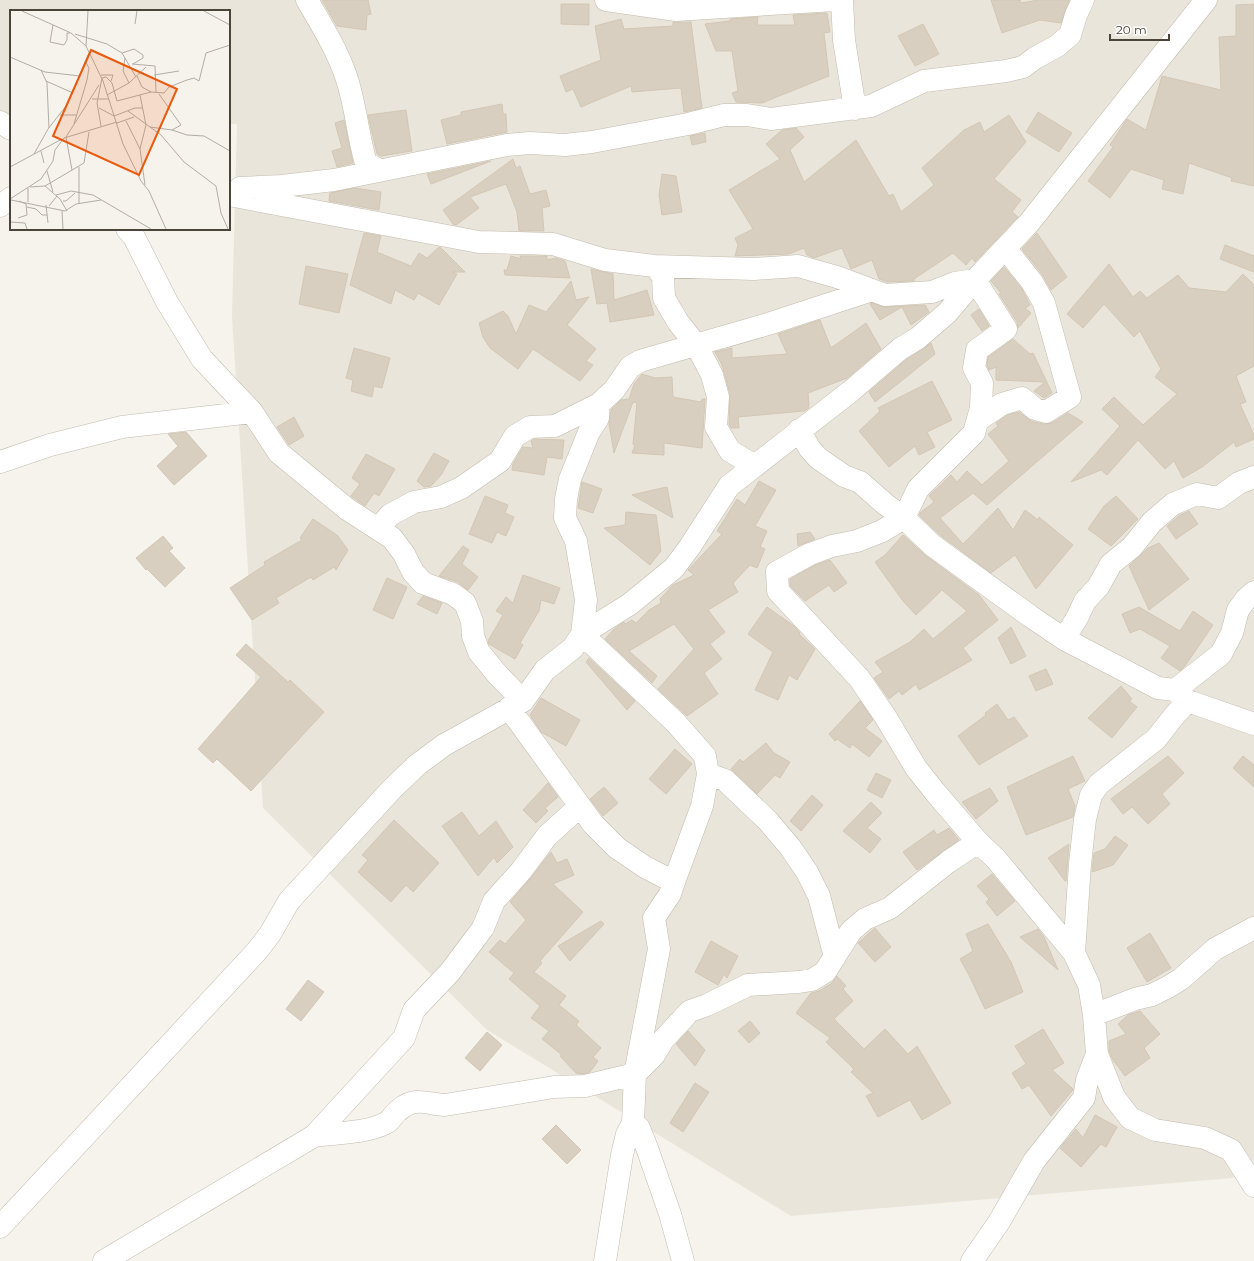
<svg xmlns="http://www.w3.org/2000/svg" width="1254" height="1261" viewBox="0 0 1254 1261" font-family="Montserrat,sans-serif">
  <rect width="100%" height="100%" fill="#f6f3ec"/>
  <path fill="#eae5da" d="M0,0H1254V1161L1232,1178L791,1216L487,1030L263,808L232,316L237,124H229V11H11V120L0,128Z"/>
  <path fill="#d8cfc1" stroke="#d3c7b4" d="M322,0H368L371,14L367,15L366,30L337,26Z
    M991,0H1020L1021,3L1038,0H1069L1061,23L1040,20L1002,33Z
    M561,4H589V25L561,24Z
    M1254,4V186L1231,181L1232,178L1189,163L1183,194L1162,189L1164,180L1131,169L1110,198L1088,181L1113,147L1110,145L1127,119L1146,130L1162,76L1221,90L1219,37L1236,36V5Z
    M827,13L830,32L824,33L829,76L762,103L736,102L732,93L738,91L732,51H716L705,24L730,21V19L758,17L757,25H795L793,15Z
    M621,19L624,29L673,26V22H691L702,108L684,112L681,88L632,92L631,86L581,107L573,89L566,92L560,76L601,60L595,26Z
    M923,24L939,54L915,66L898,36Z
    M502,104L503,114H506L507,132L447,144L441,120L461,115V112Z
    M406,110L412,151L381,156L377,154L368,115Z
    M1038,112L1072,133L1059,152L1026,132Z
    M1009,115L1026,142L994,179L1021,200L1012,212L1018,217L975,262L972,258L966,265L953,253L914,279V281L887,282L879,279L872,260L851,269L842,248L814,258L807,255L804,248L789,254L735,256L738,245L735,238L753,229L729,190L780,159L766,144L782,130L796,128L804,137L790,150L804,182L856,140L889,196L893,194L901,212L934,185L922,168L964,130L980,122L984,132Z
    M344,120L353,163L337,167L332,151L342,148L335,123Z
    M705,133L706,142L692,145L690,136Z
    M513,159L516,168L520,166L530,194L546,190L550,206L542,208L544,231H519L517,212L506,184L470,197L479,208L456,225L453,224L443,210Z
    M491,161L431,184L427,174Z
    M662,174L676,176L682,212L662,215L659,195Z
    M355,188L381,192L379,210L329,201L330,193Z
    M364,233L381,236L377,252L411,266L419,253L427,258L439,247L441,248L465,272H452L457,274L439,305L418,293L414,300L395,290L391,304L350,285Z
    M1037,233L1067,277L1051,290L1042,274L1022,249Z
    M1225,245L1254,256V272L1220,259Z
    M511,256L521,259L520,256H547V260L556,258L565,261L570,278L505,275L504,270H507Z
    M1109,264L1133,297L1140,291L1147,298L1178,275L1189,288L1226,292L1243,274L1254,285V366L1236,376L1246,402L1240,404L1254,435V439L1236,447L1234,442L1202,467L1183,478L1174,461L1165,469L1138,440L1107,475L1101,470L1071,482L1120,426L1102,409L1114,397L1143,425L1177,394L1155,377L1161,369L1140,331L1134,337L1104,304L1083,328L1067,314Z
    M306,266L348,274L339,313L299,304Z
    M1004,267L1022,289L1030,305L1025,308L1031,313L1018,328L1017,322L999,294L1001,293L991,281Z
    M591,269L613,274L614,300L647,290L654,315L610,322L607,303L597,304Z
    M571,281L576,300L589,297L567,325L596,349L586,361L593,365L580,381L533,349L518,369L490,348L483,337L479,323L503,311L508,316L516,334L529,305L546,312Z
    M872,303L885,307L925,305L929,312L911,325L902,307L880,320L870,304Z
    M979,309L989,326L982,331L971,315Z
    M820,320L831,348L866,323L881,349L847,378L808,393L809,408L804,411L738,417L739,428H731L729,424L730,394L722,365L715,352L732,348V358L787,354L778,334Z
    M1013,339L1030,354L1033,353L1052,393L1044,398L1034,391L1045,382L996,380V367L989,370L987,366L988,357Z
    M931,343L935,354L875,402L869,392L907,359Z
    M354,348L390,358L382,388L374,386L372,397L351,391L353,380L346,378Z
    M642,374L655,378L672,377L673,397L701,402L702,399H705L702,448L664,443V455L632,453L635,445L633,444L637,403L633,402L614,453L609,424L611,410L621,400L629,399L634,384Z
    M932,381L952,420L927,432L935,447L919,455L915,446L889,467L859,431L880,411L878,408Z
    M1019,412L1031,421L1043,424L1052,423L1068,413L1083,422L987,505L973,493L940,518L963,544L998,508L1013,530L1025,510L1038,520L1039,517L1073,545L1036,589L1015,555L991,573L940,535L919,515L921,512L934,502L929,496L951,475L957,482L967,471L982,485L1009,461L988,434L998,426L996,423L1007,415Z
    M294,417L304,436L289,445L277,427Z
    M186,432L207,456L174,485L157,466L178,446L168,434Z
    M534,439L564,440L562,459L547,457L544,475L512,470L513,464L523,447L533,448L531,441Z
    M434,453L449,461L441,475L431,486L424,487L417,481Z
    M366,454L395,469L379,496L374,493L365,506L351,496L360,484L352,478Z
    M759,481L776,490L755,526L767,531L760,547L765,549L757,568L750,565L733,583L738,592L708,610L725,632L710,644L722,659L704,673L718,694L687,716L658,689L694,649L674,624L629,651L657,676L652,683L605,639L614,629L624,622L625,624L632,620L636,623L649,610L661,603L660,599L673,585L694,575L688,570L722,534L717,531L737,499L745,505Z
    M582,482L602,489L593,513L578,508Z
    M667,487L673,518L632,495L653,490Z
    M485,496L508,505L505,513L514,517L506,536L497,532L492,543L469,534Z
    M1116,496L1138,519L1111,546L1088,529L1104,506Z
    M1189,511L1198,524L1176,539L1167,526L1180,515Z
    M626,512L656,515L661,551L650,565L604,528L625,525Z
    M313,519L337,535L348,550L336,570L334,567L313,580L311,577L276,598L279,603L252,620L230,588L265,565L264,562L302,540L300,538Z
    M810,532L815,539L798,546L797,534Z
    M903,535L925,555L979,595L998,620L963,648L972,660L919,690L916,684L902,695L899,691L889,699L874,678L883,672L875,662L910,642L924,629L933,639L967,611L942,590L916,615L903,601L875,562L885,555Z
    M163,536L173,548L169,551L185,568L165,587L147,569L146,570L136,558Z
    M1159,543L1189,579L1149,610L1129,566L1148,548Z
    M463,546L469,550L462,564L478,577L468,590L458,582L439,576Z
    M830,560L847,583L834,592L829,585L805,601L790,586V579L815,565Z
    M523,575L560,588L554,604L541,600L539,611L520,643L523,645L515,659L489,644L488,641L503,615L496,611L506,597L513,603Z
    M387,578L407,587L393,619L373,610Z
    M423,596L442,603L437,614L417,604Z
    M767,607L794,626L800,633L799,634L815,649L797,680L789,675L778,700L755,690L773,652L748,634Z
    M1139,607L1180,631L1193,611L1213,625L1185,666L1180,671L1161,658L1170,646L1140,629L1130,633L1122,614Z
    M1011,627L1026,656L1011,664L998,638Z
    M246,644L288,682L290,680L324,712L251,791L217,759L213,763L198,749L261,677L236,655Z
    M589,658L635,701L627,710L586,662Z
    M1046,669L1053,684L1036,691L1029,676Z
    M1121,686L1132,699L1129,701L1137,707L1112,738L1088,718Z
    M541,698L580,720L566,746L541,732L530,715Z
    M860,701L873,720L865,728L882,741L869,757L852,744L850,748L837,739L835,741L829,734Z
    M997,704L1008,720L1014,717L1028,736L979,765L958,736L986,715L985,713Z
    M766,743L774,753L790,762L780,778L775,775L757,794L731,769L740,759L743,762Z
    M675,749L692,764L666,794L649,779Z
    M1073,756L1085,781L1068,789L1075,806L1073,817L1026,835L1007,787Z
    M1168,756L1184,773L1162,794L1170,804L1148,824L1132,807L1123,814L1111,799Z
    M1243,756L1254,765V787L1233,768Z
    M876,773L891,780L882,798L867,790Z
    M548,783L558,797L545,808L548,811L536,823L523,810Z
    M604,787L618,803L603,816L590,799Z
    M990,788L998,801L976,819L962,802Z
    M812,795L823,805L801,831L790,821Z
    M871,802L882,813L867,828L881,839L870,853L843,831Z
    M462,812L479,836L496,821L513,847L497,863L494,857L478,876L442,826Z
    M394,820L439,863L413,892L406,885L391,902L358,872L368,860L362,855Z
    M949,828L959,840L917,870L903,852L934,830L937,835Z
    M1115,836L1128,845L1113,865L1092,872L1094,853L1105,849Z
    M1069,844L1066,881H1065L1048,858Z
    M551,852L557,863L567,859L574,875L553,884L583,912L540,961L542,963L534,972L566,996L559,1005L579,1021L576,1025L601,1048L593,1057L598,1061L590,1072L583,1074L576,1073L560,1056L562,1055L542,1039L549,1031L531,1018L540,1006L509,979L514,973L489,952L500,940L505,944L526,920L510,902L530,879Z
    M992,874L1015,901L997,916L986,902L989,899L977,886Z
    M601,921L604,924L570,961L558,946Z
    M988,924L1011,962L1023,992L985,1009L969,975L960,959L973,951L966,934Z
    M875,928L891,947L875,962L858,943Z
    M1038,929L1044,937L1058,970L1020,937Z
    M1150,933L1171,968L1147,982L1127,948Z
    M711,941L738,956L727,978L724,974L718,985L695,972Z
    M837,976L846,986L843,989L853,1001L834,1019L864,1049L885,1029L908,1054L917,1046L951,1103L922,1120L910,1100L878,1117L866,1096L873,1093L851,1072L854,1069L826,1042L830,1038L796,1013L811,993L819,991L832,983Z
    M308,980L324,992L301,1021L286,1009Z
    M1140,1011L1160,1034L1144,1048L1150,1058L1125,1076L1113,1060L1109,1051V1041L1126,1034L1118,1024L1128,1015Z
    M750,1021L760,1033L749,1043L738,1031Z
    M1043,1029L1064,1063L1052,1070L1073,1089L1072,1091L1051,1116L1029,1085L1022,1089L1012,1073L1026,1064L1015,1046Z
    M688,1031L705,1050L695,1066L676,1044Z
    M487,1032L502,1045L480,1071L465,1058Z
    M695,1083L709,1092L683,1132L670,1123Z
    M1095,1115L1117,1127L1106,1147L1101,1144L1081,1167L1060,1148L1076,1129L1083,1138Z
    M556,1125L581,1150L567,1164L542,1139Z"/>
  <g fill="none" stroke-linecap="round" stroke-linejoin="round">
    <defs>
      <path id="minor" d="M307,0C324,29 344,61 351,94C357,117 359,140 366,163L380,170
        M606,0L676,10L835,0
        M842,0L844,40L855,109
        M0,122L11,129
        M240,188L282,186L334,180L507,145L530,143L565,145L592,142L688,124L724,115H747L771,119L871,106L924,81L1006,71L1023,67L1035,58L1057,46L1070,35L1076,15L1083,0
        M229,195L479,242L553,244L605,260L654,266L754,269L798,266L837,277L885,295L932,292L955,283L975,280L1006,329L977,350L974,368L982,383L981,408L974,433L918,489L904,518L882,531L857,541L832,546L810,554L777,572L778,591L859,678L885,716L916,768L935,792L978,842L996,859L1074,953L1089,985L1094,1015L1097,1054L1114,1097L1130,1118L1155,1130L1205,1138L1231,1150L1254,1186
        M0,206L11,198
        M127,229L134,237L167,302L202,359L252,412L279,453L347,509L392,538L404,554L413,572L423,583L453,594L465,603L472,621L473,636L479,652L497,674L523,701
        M654,266L663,276L664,298L678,322L697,346L712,375L718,397L716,427L730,451L755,466
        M599,404L598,418L589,432L570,479L566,499L565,518L576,541L586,600L582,634L676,723L705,756L708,774L702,806L674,882L670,894L654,918L659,949L635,1074L633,1123L627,1134L622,1155L605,1261
        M978,420L1002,404L1022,398L1035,409L1046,412L1070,397L1044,303L1032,282L1005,248
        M799,430L810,449L818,458L844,476L860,482L885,504L904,518L932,545L1030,616L1064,639L1158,688L1175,690L1188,701L1254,724
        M0,462L50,445L122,427L252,412
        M379,528L390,515L414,502L441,497L461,488L500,461L515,436L530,427L555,426L599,404L614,390L630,367L640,361L768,324L872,290
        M1064,639L1077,618L1085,601L1098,587L1111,564L1132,547L1152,522L1173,504L1197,494L1218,498L1239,483L1254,477
        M1175,690L1221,654L1232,633L1238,610L1246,599L1254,592
        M509,708L593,824L617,848L645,867L674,882
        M708,774L725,780L768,821L790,847L807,872L819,896L835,957
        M1074,953L1080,864L1085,819L1091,795L1099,784L1156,739L1174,716L1188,701
        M1094,1015L1135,999L1152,995L1168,987L1181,979L1215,949L1254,928
        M633,1123L639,1128L647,1148L670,1214L683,1261
        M314,1136C334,1133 368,1133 386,1123C391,1121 394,1113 399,1110C415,1096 427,1104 445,1105L554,1087L585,1086L635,1074L654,1055L663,1040L690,1011L707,1005L748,985L799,982L812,980L825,972L851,931L865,919L890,908L948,862L978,842
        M0,1227L257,951L270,934L289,901L392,789L417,765L444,745L523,701L545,670L573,648L582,634L630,604L674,568L689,548L729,486L851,391L900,349L918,338L947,313L975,280L1029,223L1206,0
        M104,1261L314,1136L404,1038L414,1010L450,972L483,928L494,901L521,871L547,836L579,807
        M972,1261L999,1222L1034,1161L1084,1098L1087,1080L1097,1054"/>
    </defs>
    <use href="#minor" stroke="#c2bbae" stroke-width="23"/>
    <use href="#minor" stroke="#fff" stroke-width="22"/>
  </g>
  <g transform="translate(10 10)">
    <rect width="220" height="220" fill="#f6f3ec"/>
    <path fill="none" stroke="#b2ada4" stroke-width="1" d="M12,1L61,23L76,36L93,71L113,134L131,171L139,181L156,219M194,1L220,15M125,14L127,1M43,15L40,32L54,35L57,30V23H60M65,24L97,34L112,43L126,67M76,36L78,1M112,43L124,39L133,45V48L123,54M0,47L35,62L70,66M115,48L113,61L119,73M122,54L145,56L146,82M31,60L37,73L39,118M91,65H103L101,71M144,65L169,61M127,66L132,77L141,82L154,83L159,77L177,70L184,68L189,71L196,43L220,35M36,71L63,83M149,84L171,115L162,120M97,85L119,73L136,57M82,89H98M89,98L104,106L125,98H133M118,101L151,125L174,152L206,176L211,203L218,219M50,105H66M116,111L130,139L135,175M107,113L124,107M64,114L77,70L79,58L75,51M91,116L87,93L92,68L96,67L102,73L107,91L141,82M140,117L162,120L177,125L194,126L220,141M56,127L89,75M56,127L62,160M130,139L136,115L130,85M31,141L34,153M24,144L38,119L56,96L79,43M0,157L52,129M69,157V194M37,161L43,182M35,176L74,153L79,122M20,177L35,176L50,189L57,201M18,178V192M46,185L61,181L83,185L141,219M0,189L31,169L43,151L45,140L54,128L107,112M1,190L55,201L66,194L91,190M53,191H56L65,183M36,195L38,213M39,196L47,186M17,197L26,199L32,205H37M52,201L53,219M8,208L17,205L16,194L9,191M0,212L15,213L17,219"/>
    <path fill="#e8590c" fill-opacity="0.15" stroke="#e8590c" stroke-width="2" d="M81,40L167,79L129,165L43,126Z"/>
    <rect width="220" height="220" fill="none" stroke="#4b4439" stroke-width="2"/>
  </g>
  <path d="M1110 34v6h59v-6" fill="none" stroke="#4b4439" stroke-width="2"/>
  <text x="1116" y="34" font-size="12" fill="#4b4439" stroke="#ffffff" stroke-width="3" paint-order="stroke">20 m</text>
</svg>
